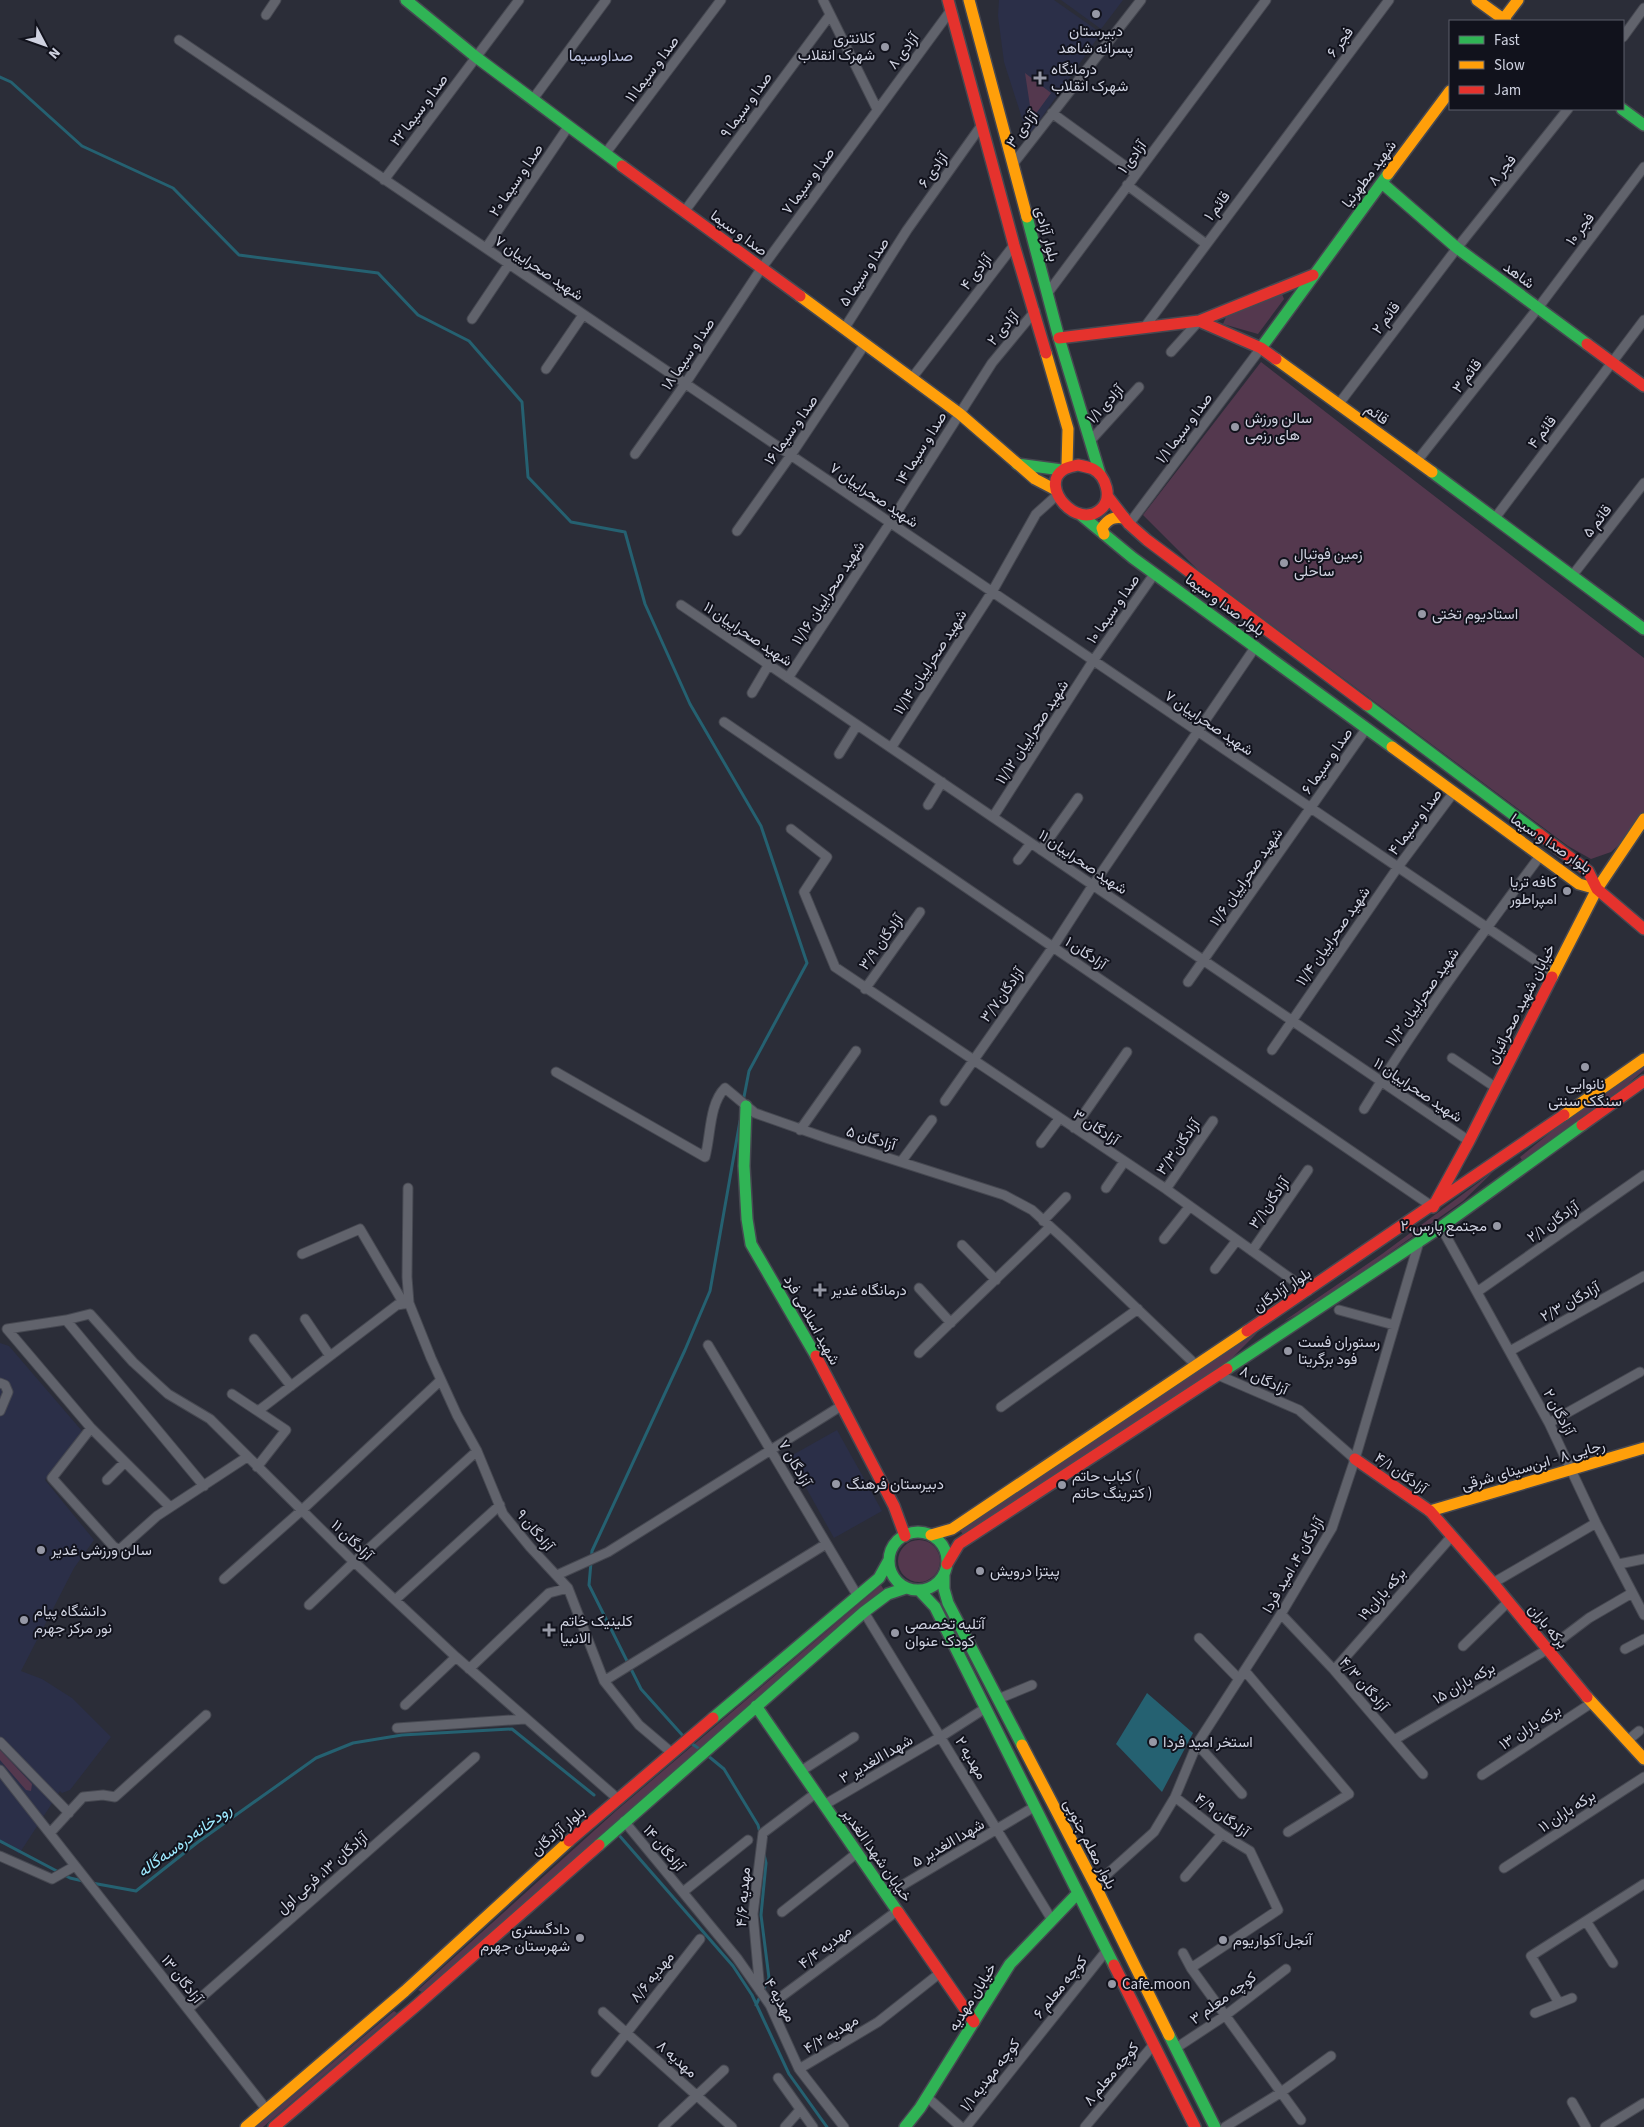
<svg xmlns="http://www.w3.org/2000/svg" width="1644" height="2127" viewBox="0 0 1644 2127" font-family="'Source Sans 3',Vazirmatn,sans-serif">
  <rect width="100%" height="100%" fill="#2b2d38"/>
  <path fill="#2b2f48" d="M999,0H1054L1101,33L1028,137L1004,62L998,16Z
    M1061,0H1123L1101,29Z
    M0,1343L9,1346L82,1431L45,1480L94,1540L74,1568L21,1671L42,1679L72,1698L111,1737L70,1790L62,1793L60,1791L19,1854L10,1847L0,1843Z
    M837,1430L882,1511L834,1538L789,1457Z"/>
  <path fill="#54384e" d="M1025,73L1051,93L1032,119Z
    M1282,294L1284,299L1258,334L1223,324L1226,317Z
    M1261,362L1644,658V813L1624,840L1611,852L1591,859L1568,846L1198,570L1143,515Z
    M1644,1065V1070L1628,1084L1522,1160L1520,1157L1556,1128Z
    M1494,1171L1463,1201L1311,1308L1284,1321L1382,1254Z
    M1258,1332L1231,1359L964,1536L958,1527Z
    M898 1561a21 21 0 1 1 42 0a21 21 0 1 1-42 0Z
    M881,1585L884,1590L422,1992L418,1990L617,1810Z
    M0,1750L32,1784L31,1791L26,1790L0,1760Z
    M394,2011L397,2013L263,2127H256Z"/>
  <path fill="#256171" d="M1147,1693L1193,1733L1162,1792L1116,1744Z"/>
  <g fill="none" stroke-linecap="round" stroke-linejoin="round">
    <path stroke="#256171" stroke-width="3" d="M0,77L11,82L82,146L173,188L239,255L378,273L418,315L469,341L522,402L528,477L571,522L625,532L645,604L690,704L761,826L807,963L749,1071L743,1102
      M684,1737L641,1689L589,1585L592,1551L685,1350L710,1291L740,1121
      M691,1743L702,1751
      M707,1755L724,1769L758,1825L760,1833
      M618,1834L733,1966L752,1995L789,2074L827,2127
      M0,1841L70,1878L83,1881
      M92,1883L136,1891L198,1842L316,1758L353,1743L402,1735L512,1729L594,1795
      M756,2005L769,1978L761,1915L766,1863L764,1854"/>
    <defs>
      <path id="street" d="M823,0L877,109
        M266,15L276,0
        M1623,37L1644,8
        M179,40L1554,973
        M533,99L606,0
        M1052,113L1136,174
        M605,154L721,0
        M1013,164L1141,0
        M384,180L519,0
        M1127,185L1206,244
        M684,212L830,15
        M486,248L568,127
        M1047,294L1266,0
        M472,319L509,264
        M1144,328L1389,0
        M844,329L907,230L981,126
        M1171,352L1199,321
        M546,369L583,315
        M912,378L1014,245
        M1338,405L1457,248L1568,109
        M1091,440L1139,387
        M635,454L685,384L761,269L951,10
        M1417,461L1538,308L1644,167
        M1495,518L1644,320
        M1129,524L1261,348
        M737,531L791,455L865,344
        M1572,576L1644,483
        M681,605L1469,1141
        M788,678L890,523L992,363L1035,311
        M752,693L769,664
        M724,722L1433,1207
        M891,748L992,592L1036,514L1056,496
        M839,754L857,725
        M928,805L942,782
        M993,817L1093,661L1155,573
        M791,829L827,857L804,892L835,967L1166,1189L1308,1291
        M1041,850L1078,798
        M1018,860L1031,843
        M1188,982L1366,729
        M865,989L920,912
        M1272,1050L1398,867L1454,792
        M1452,1058L1495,1087
        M556,1072L705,1157C711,1135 709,1104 725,1088L755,1113L829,1139L1004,1195L1032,1210L1064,1239L1196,1365
        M945,1101L1053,947L1093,885L1256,646
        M1364,1109C1418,1021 1479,938 1540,856
        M1074,1128L1127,1052
        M800,1130L856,1051
        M1041,1143L1059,1119
        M901,1162L932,1120
        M408,1188L407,1277L409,1303L431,1358L457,1415L477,1451L503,1514L530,1547L568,1588L604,1681L639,1725L672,1753
        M1106,1188L1124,1162
        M1166,1189L1213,1121
        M1043,1221L1066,1197
        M1441,1227L1549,1423L1596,1523L1644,1615
        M1164,1239L1190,1206
        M962,1245L996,1280
        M1252,1251L1308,1170
        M302,1254L360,1229L404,1304
        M1215,1269L1237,1240
        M919,1288L951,1323
        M1477,1292L1644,1175
        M1339,1310L1394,1325
        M305,1319L330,1356
        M66,1320L90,1314L133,1362L168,1394L210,1419L350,1558L456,1657L618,1799
        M7,1329L91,1428L52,1478L113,1546L119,1550L157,1516L247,1457
        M7,1329L66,1320L204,1486
        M254,1339L291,1386
        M708,1345L857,1595
        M1510,1351L1644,1276
        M919,1353L1050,1227
        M1218,1375L1299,1410L1355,1459
        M0,1383L5,1385L8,1392L0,1411
        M232,1394L286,1430L257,1467
        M1001,1407L1138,1309
        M258,1411L397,1305L409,1303
        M1549,1423L1640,1372
        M91,1428L170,1507
        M107,1480L125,1462
        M1619,1564L1644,1559
        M557,1575L608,1552L841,1406
        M224,1579L302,1510L441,1380
        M1493,1583L1596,1523
        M395,1600L500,1505
        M309,1605L354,1562L477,1451
        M864,1612L1052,1920
        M1281,1614L1334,1670L1423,1774
        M1199,1638L1239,1679
        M1463,1646L1508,1602
        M1625,1649L1644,1639
        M469,1669L549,1593L568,1588
        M1334,1670L1452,1536
        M1245,1671L1349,1794L1288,1832
        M604,1681L826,1544
        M998,1699L1032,1685
        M405,1705L456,1657
        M397,1728L525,1719
        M1394,1740L1548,1649L1589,1618L1632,1593
        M1627,1741L1639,1731
        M0,1742L69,1813
        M1197,1744L1242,1794
        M0,1770L267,2110
        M801,1771L854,1737
        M1482,1775L1593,1702
        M1175,1797L1222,1834L1250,1851L1278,1910L1191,1968L1301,2120
        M824,1805L942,1736L984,1709
        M624,1821L737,1958L770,2005L799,2069L844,2127
        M50,1833L83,1797L103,1795L115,1797L206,1715
        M0,1856L52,1879L75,1866
        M1504,1868L1644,1777
        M1185,1877L1222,1834
        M1095,1885L1154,1832L1175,1797L1197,1744L1281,1614L1332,1528L1355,1459L1419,1242
        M683,1892L748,1840
        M886,1895L1034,1807
        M782,1912L857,1853
        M1586,1921L1613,1963
        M1183,1953L1191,1968
        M760,1991L753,1914L763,1833L816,1793
        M1559,2003L1531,1956L1644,1884
        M770,2005L897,1911
        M188,2009L475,1757
        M603,2012L732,2127
        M1535,2013L1572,1998
        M1176,2048L1226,2015L1286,1969
        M799,2069L878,2022L940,1973
        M596,2072L700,1939
        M778,2078L813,2127
        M927,2097L961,2127
        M1572,2102L1586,2127
        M663,2127L724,2070
        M785,2127L800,2110
        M966,2127L1107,1950
        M1085,2127L1154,2044
        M1225,2127L1280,2093L1331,2056
        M1605,2127L1644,2103"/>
      <path id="fast" d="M406,0L476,57L622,166
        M1622,109L1644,125
        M1382,183L1457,248L1587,344
        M1027,217L1059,338L1100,474
        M1261,348L1388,174
        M1017,464L1062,470
        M1432,472L1644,629
        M1081,515L1133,558L1392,747
        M1367,705L1539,834
        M746,1106L744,1166L747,1219L751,1244L816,1356
        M1227,1369L1441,1227L1582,1125
        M889 1561a29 29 0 1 1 58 0a29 29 0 1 1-58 0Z
        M944,1575V1589L948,1603L1022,1745
        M919,1590L935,1607L1114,1965
        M756,1706L898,1912
        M713,1718L879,1578L889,1560
        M599,1845L864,1612L888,1594L906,1588
        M1169,2035L1215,2127
        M905,2127L920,2108L1010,1964L1078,1893"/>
      <path id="slow" d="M969,0L1027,217
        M1477,0L1506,21
        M1502,21L1518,0
        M1388,174L1450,91
        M800,296L960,414L1035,479L1054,489
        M1046,353L1068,429L1067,466
        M1276,359L1432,472
        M1104,534L1102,528C1108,519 1114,516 1124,518
        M1392,747L1579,884L1597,889
        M1552,977L1597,889L1644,819
        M1564,1115L1644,1059
        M1430,1511L1644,1448
        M931,1535L952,1529L1247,1331
        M1587,1697L1644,1759
        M1022,1745L1095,1885L1169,2035
        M246,2127L405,1991L569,1841"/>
      <path id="jam" d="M948,0L1014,245L1046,353
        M622,166L800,296
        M1199,321L1313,275
        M1059,338L1199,321L1261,348L1276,359
        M1587,344L1644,386
        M1078,465C1083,466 1088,467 1093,469C1106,476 1113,498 1101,509C1077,531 1039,486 1063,470C1067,467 1074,466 1078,465Z
        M1108,497L1129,524L1147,540L1367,705
        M1539,834L1588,871L1597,889L1644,929
        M1582,1125L1644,1081
        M1433,1207L1469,1141L1552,977
        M1247,1331L1564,1115
        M816,1356L894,1506L905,1536
        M1355,1459L1430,1511L1493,1583L1587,1697
        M947,1564L959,1544L1227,1369
        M569,1841L713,1718
        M898,1912L974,2022
        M1114,1965L1195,2127
        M274,2127L417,2005L599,1845"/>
    </defs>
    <use href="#street" stroke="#464851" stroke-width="11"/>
    <use href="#fast" stroke="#464851" stroke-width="14"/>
    <use href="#slow" stroke="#464851" stroke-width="14"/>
    <use href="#jam" stroke="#464851" stroke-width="14"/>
    <use href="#street" stroke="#61636c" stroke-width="9"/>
    <use href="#fast" stroke="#30b455" stroke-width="11"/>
    <use href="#slow" stroke="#ff9f0a" stroke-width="11"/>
    <use href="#jam" stroke="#e5322d" stroke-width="11"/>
  </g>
  <g fill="#9698a5" stroke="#11121c" stroke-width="2">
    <circle cx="1096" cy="14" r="5"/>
    <circle cx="885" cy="47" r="5"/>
    <path d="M1037.5 70.5h5v5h5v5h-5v5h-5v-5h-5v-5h5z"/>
    <circle cx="1235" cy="427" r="5"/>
    <circle cx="1284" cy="563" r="5"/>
    <circle cx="1422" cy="614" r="5"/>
    <circle cx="1567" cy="891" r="5"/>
    <circle cx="1585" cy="1067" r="5"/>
    <circle cx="1497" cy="1226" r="5"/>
    <path d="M817.5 1282.5h5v5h5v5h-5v5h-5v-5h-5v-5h5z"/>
    <circle cx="1288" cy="1351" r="5"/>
    <circle cx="836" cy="1484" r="5"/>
    <circle cx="1062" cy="1485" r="5"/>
    <circle cx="41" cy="1550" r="5"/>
    <circle cx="980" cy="1571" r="5"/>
    <circle cx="24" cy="1620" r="5"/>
    <path d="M546.5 1622.5h5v5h5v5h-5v5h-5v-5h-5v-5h5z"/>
    <circle cx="895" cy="1633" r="5"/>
    <circle cx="1153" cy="1742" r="5"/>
    <circle cx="580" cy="1938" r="5"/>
    <circle cx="1223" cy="1940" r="5"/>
    <circle cx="1112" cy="1984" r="5"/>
  </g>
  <g text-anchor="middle" stroke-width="4" stroke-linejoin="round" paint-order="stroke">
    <g font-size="15" fill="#cfd2e0" stroke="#11121c" text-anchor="start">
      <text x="1096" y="36" text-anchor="middle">دبیرستان<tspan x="1096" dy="17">پسرانه شاهد</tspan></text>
      <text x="875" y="43" text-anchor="end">کلانتری<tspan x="875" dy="17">شهرک انقلاب</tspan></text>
      <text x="1051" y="74">درمانگاه<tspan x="1051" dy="17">شهرک انقلاب</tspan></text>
      <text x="1245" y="423">سالن ورزش<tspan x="1245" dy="17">های رزمی</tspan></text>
      <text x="1294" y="559">زمین فوتبال<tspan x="1294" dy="17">ساحلی</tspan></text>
      <text x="1432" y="619">استادیوم تختی</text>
      <text x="1557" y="887" text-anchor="end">کافه تریا<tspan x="1557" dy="17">امپراطور</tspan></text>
      <text x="1585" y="1089" text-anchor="middle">نانوایی<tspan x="1585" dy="17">سنگک سنتی</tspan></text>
      <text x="1487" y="1231" text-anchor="end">۲،مجتمع پارس</text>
      <text x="831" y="1295">درمانگاه غدیر</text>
      <text x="1298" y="1347">رستوران فست<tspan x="1298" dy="17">فود برگریتا</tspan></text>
      <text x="1072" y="1481">کباب حاتم (<tspan x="1072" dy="17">کترینگ حاتم )</tspan></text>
      <text x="846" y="1489">دبیرستان فرهنگ</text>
      <text x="51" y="1555">سالن ورزشی غدیر</text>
      <text x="990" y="1576">پیتزا درویش</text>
      <text x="34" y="1616">دانشگاه پیام<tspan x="34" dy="17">نور مرکز جهرم</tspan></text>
      <text x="560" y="1626">کلینیک خاتم<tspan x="560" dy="17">الانبیا</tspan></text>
      <text x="905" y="1629">آتلیه تخصصی<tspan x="905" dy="17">کودک عنوان</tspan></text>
      <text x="1163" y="1747">استخر امید فردا</text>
      <text x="570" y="1934" text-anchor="end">دادگستری<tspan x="570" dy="17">شهرستان جهرم</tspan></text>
      <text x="1233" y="1945">آنجل آکواریوم</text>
      <text x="1122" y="1989">Cafe.moon</text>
    </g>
    <g font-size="15" fill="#cfd2e0" stroke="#11121c">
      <text transform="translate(1340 42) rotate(-53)" y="5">فجر ۶</text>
      <text transform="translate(903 51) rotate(-53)" y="5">آزادی ۸</text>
      <text transform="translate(652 69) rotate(-53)" y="5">صدا و سیما ۱۱</text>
      <text transform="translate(746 105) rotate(-54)" y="5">صدا و سیما ۹</text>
      <text transform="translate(419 110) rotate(-53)" y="5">صدا و سیما ۲۲</text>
      <text transform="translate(1022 129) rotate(-53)" y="5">آزادی ۳</text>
      <text transform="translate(1132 157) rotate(-53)" y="5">آزادی ۱</text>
      <text transform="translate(933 170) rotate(-54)" y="5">آزادی ۶</text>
      <text transform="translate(1502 170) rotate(-51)" y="5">فجر ۸</text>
      <text transform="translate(1369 174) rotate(-53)" y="5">شهید مطهرنیا</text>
      <text transform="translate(516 180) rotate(-56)" y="5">صدا و سیما ۲۰</text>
      <text transform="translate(808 181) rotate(-54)" y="5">صدا و سیما ۷</text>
      <text transform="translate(1217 206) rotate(-53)" y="5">قائم ۱</text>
      <text transform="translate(1580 229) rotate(-53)" y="5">فجر ۱۰</text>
      <text transform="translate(739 233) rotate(36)" y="5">صدا و سیما</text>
      <text transform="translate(1047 234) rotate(75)" y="5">بلوار آزادی</text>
      <text transform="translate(539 268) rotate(34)" y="5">شهید صحراییان ۷</text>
      <text transform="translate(864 272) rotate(-57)" y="5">صدا و سیما ۵</text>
      <text transform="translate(976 272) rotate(-52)" y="5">آزادی ۴</text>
      <text transform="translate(1519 275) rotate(36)" y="5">شاهد</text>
      <text transform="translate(1386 318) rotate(-53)" y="5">قائم ۲</text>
      <text transform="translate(1003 328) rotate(-50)" y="5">آزادی ۲</text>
      <text transform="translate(688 354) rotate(-56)" y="5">صدا و سیما ۱۸</text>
      <text transform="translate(1467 376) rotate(-52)" y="5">قائم ۳</text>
      <text transform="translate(1105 404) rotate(-47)" y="5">آزادی ۱/۱</text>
      <text transform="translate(1377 414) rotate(36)" y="5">قائم</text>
      <text transform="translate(1184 428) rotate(-53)" y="5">صدا و سیما ۱/۱</text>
      <text transform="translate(791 430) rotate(-55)" y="5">صدا و سیما ۱۶</text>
      <text transform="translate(1542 432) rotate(-53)" y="5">قائم ۴</text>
      <text transform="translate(921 448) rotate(-58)" y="5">صدا و سیما ۱۴</text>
      <text transform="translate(874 495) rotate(34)" y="5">شهید صحراییان ۷</text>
      <text transform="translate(1597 521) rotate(-52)" y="5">قائم ۵</text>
      <text transform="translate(828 593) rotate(-57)" y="5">شهید صحراییان ۱۱/۱۶</text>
      <text transform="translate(1225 605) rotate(36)" y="5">بلوار صدا و سیما</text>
      <text transform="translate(1113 609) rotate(-55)" y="5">صدا و سیما ۱۰</text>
      <text transform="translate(748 634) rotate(34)" y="5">شهید صحراییان ۱۱</text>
      <text transform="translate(930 662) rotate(-57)" y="5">شهید صحراییان ۱۱/۱۴</text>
      <text transform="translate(1209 723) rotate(34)" y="5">شهید صحراییان ۷</text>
      <text transform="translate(1032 732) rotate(-57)" y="5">شهید صحراییان ۱۱/۱۲</text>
      <text transform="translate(1327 761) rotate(-55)" y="5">صدا و سیما ۶</text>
      <text transform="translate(1415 822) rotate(-53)" y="5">صدا و سیما ۴</text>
      <text transform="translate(1551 843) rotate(34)" y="5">بلوار صدا و سیما</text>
      <text transform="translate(1083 862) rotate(34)" y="5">شهید صحراییان ۱۱</text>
      <text transform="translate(1246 877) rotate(-55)" y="5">شهید صحراییان ۱۱/۶</text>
      <text transform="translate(1333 936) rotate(-55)" y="5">شهید صحراییان ۱۱/۴</text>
      <text transform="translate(881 942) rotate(-54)" y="5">آزادگان ۳/۹</text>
      <text transform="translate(1086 953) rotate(34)" y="5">آزادگان ۱</text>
      <text transform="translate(1002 995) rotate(-54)" y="5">آزادگان۳/۷</text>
      <text transform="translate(1422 997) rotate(-55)" y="5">شهید صحراییان ۱۱/۲</text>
      <text transform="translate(1521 1004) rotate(-63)" y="5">خیابان شهید صحرائیان</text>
      <text transform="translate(1418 1090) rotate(34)" y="5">شهید صحراییان ۱۱</text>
      <text transform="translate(1096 1127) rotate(34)" y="5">آزادگان ۳</text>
      <text transform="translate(871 1138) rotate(17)" y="5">آزادگان ۵</text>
      <text transform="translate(1178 1147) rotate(-55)" y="5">آزادگان۳/۳</text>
      <text transform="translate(1269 1203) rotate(-55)" y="5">آزادگان۳/۱</text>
      <text transform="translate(1553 1222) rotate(-35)" y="5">آزادگان ۲/۱</text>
      <text transform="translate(1282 1290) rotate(-34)" y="5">بلوار آزادگان</text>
      <text transform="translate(1570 1302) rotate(-29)" y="5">آزادگان ۲/۳</text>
      <text transform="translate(812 1320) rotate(61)" y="5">شهید اسلامی فرد</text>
      <text transform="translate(1264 1380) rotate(24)" y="5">آزادگان ۸</text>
      <text transform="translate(1559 1412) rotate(62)" y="5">آزادگان ۲</text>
      <text transform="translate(795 1463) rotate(60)" y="5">آزادگان ۷</text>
      <text transform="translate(1533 1465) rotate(-16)" y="5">رجایی ۸ - ابن‌سینای شرقی</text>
      <text transform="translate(1401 1473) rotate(35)" y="5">آزادگان ۴/۱</text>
      <text transform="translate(535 1530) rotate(50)" y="5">آزادگان ۹</text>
      <text transform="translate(352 1540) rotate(44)" y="5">آزادگان ۱۱</text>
      <text transform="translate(1293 1565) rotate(-60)" y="5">آزادگان ۴، امید فردا</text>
      <text transform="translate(1382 1594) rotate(-49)" y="5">برکه باران۱۹</text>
      <text transform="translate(1548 1626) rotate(50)" y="5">برکه باران</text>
      <text transform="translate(1464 1683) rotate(-30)" y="5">برکه باران ۱۵</text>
      <text transform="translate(1364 1684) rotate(49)" y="5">آزادگان ۴/۳</text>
      <text transform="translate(1530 1727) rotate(-33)" y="5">برکه باران ۱۳</text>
      <text transform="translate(971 1758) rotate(59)" y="5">مهدیه ۲</text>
      <text transform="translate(876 1759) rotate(-30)" y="5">شهدا الغدیر ۳</text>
      <text transform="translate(1567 1811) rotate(-33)" y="5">برکه باران ۱۱</text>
      <text transform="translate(1222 1815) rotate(36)" y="5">آزادگان ۴/۹</text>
      <text transform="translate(558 1831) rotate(-41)" y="5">بلوار آزادگان</text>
      <text transform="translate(948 1843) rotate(-30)" y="5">شهدا الغدیر ۵</text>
      <text transform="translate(1090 1844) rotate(63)" y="5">بلوار معلم جنوبی</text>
      <text transform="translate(664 1848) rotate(50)" y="5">آزادگان ۱۴</text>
      <text transform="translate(877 1855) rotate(55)" y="5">خیابان شهدا الغدیر</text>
      <text transform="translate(322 1873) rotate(-41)" y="5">آزادگان ۱۳، فرعی اول</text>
      <text transform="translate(743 1897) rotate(-86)" y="5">مهدیه ۴/۶</text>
      <text transform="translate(825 1947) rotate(-37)" y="5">مهدیه ۴/۴</text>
      <text transform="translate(652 1977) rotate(-51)" y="5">مهدیه ۸/۶</text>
      <text transform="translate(182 1979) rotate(52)" y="5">آزادگان ۱۳</text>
      <text transform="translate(1060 1987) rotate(-51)" y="5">کوچه معلم ۶</text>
      <text transform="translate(972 1997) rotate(-58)" y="5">خیابان مهدیه</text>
      <text transform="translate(1223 1998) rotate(-36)" y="5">کوچه معلم ۳</text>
      <text transform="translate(780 2000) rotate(60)" y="5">مهدیه ۴</text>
      <text transform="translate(831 2034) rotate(-31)" y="5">مهدیه ۴/۲</text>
      <text transform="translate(677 2059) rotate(41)" y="5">مهدیه ۸</text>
      <text transform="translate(1111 2074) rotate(-50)" y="5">کوچه معلم ۸</text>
      <text transform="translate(990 2075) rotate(-52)" y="5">کوچه مهدیه ۱/۱</text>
    </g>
    <g font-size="16" fill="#bec4e0" stroke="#11121c">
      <text x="601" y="61">صداوسیما</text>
    </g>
    <g font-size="16" font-style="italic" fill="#9de9ff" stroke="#11121c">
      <text transform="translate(184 1840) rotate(-36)" y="6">رودخانه‌دره‌سه‌گاله</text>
    </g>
  </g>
  <rect x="1449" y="20" width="175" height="90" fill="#11121c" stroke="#5d5f6a"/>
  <rect x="1459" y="36" width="25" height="8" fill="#30b455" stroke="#5d5f6a"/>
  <text x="1494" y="45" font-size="15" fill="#cfd2e0">Fast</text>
  <rect x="1459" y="61" width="25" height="8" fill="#ff9f0a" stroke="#5d5f6a"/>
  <text x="1494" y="70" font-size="15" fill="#cfd2e0">Slow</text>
  <rect x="1459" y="86" width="25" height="8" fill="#e5322d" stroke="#5d5f6a"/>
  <text x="1494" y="95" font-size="15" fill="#cfd2e0">Jam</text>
  <g transform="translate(45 45) rotate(131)" stroke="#11121c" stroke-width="4" paint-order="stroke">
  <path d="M0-4L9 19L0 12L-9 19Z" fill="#cfd2e0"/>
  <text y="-8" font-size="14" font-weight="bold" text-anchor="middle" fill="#cfd2e0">N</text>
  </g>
</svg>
